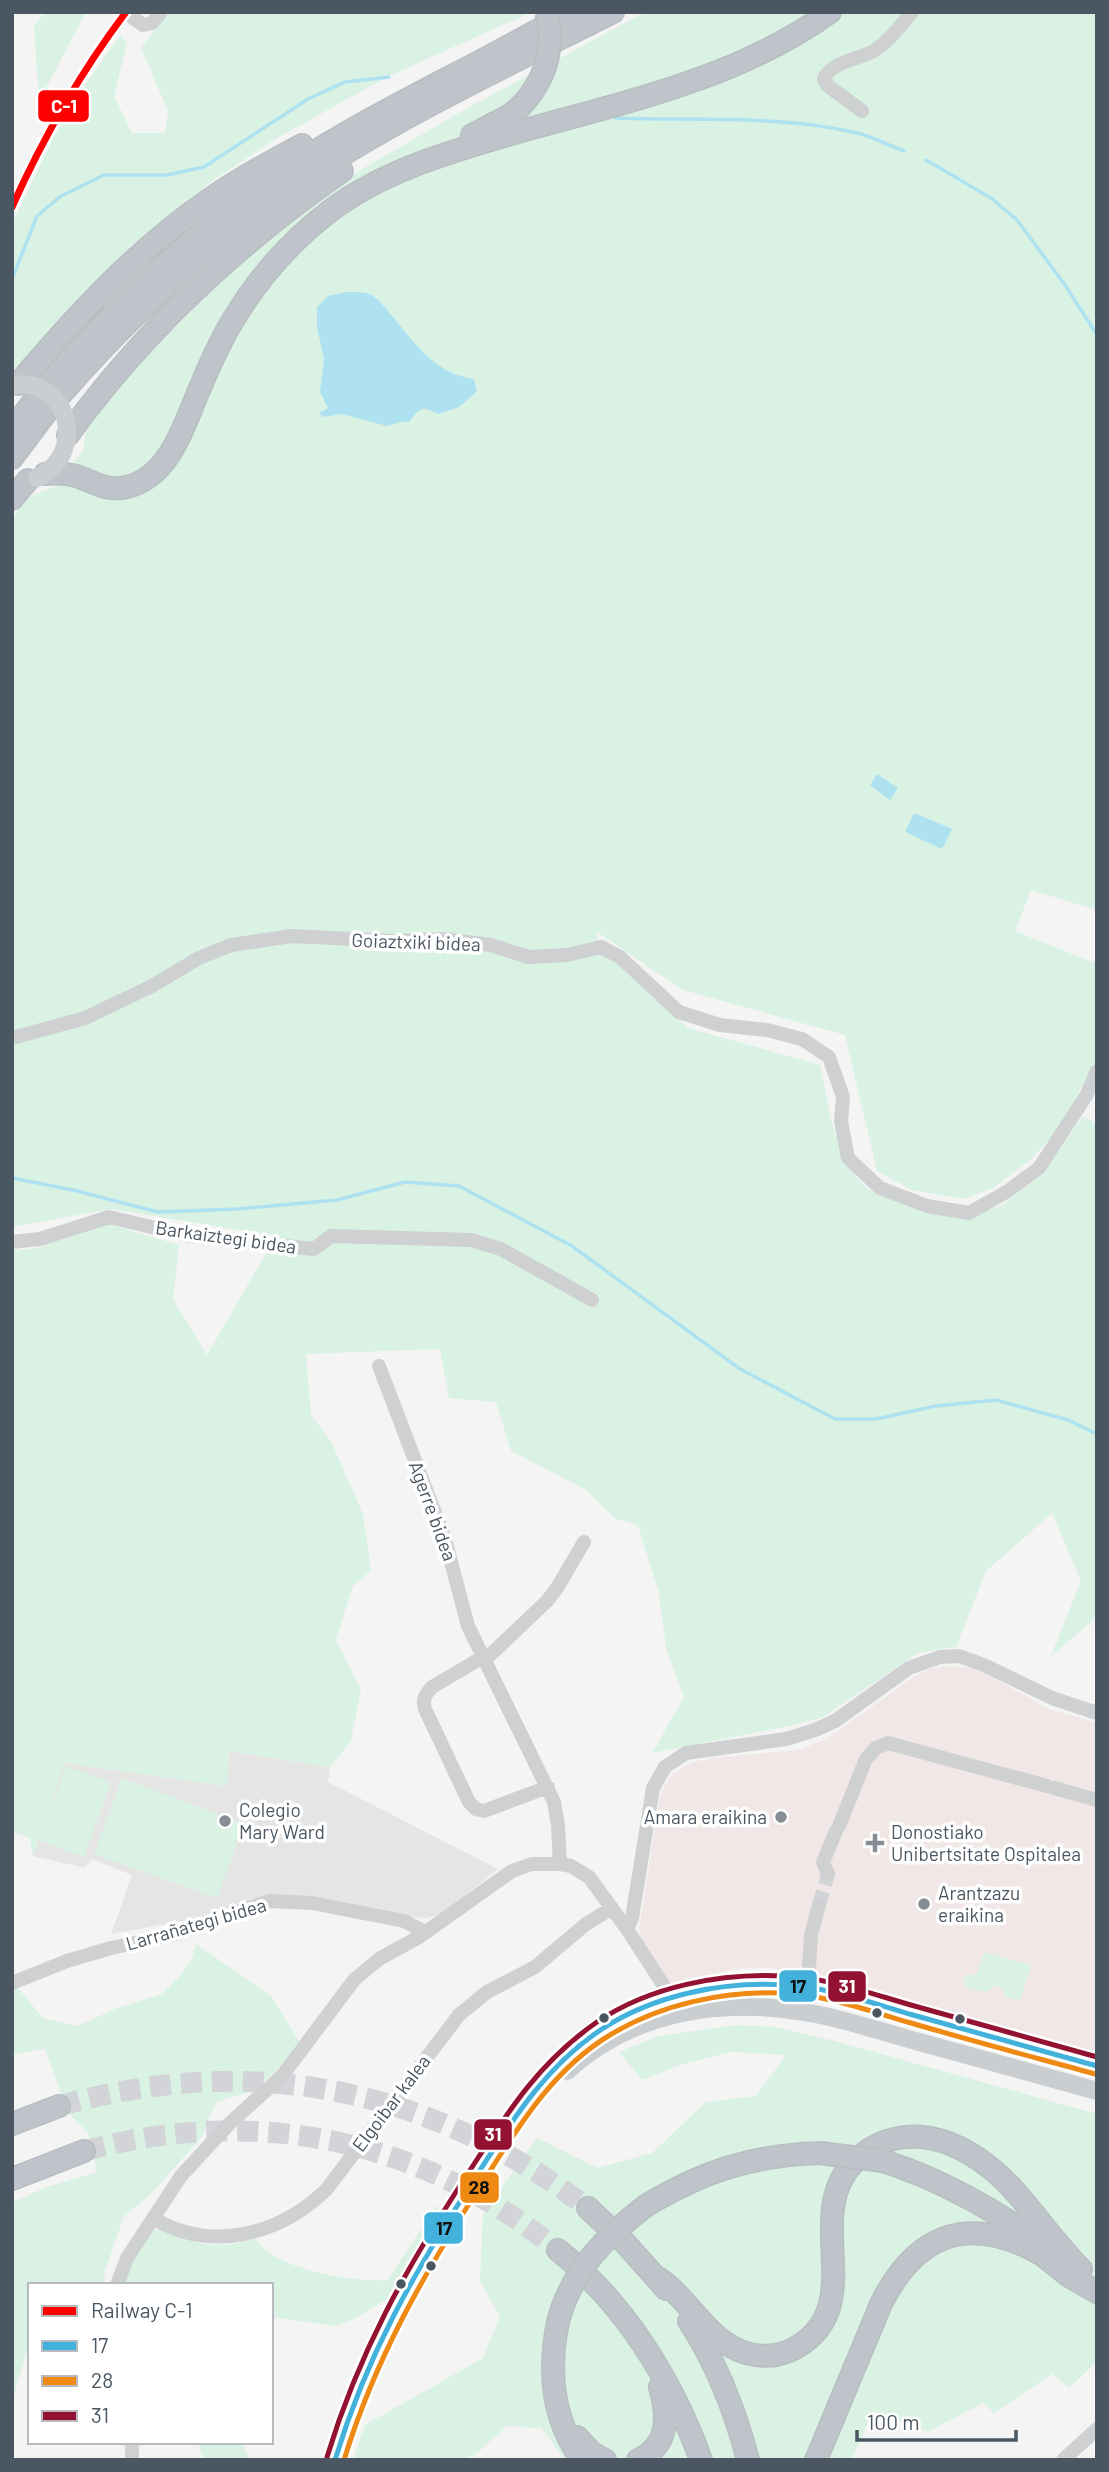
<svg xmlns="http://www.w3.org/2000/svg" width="1109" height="2472" viewBox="0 0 1109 2472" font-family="Barlow,sans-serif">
  <rect width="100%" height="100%" fill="#f4f4f4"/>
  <path fill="#e6e5e6" d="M229,1751L330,1767L328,1782L498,1869L452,1907L439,1915L427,1918L410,1917L303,1899L111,1934L132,1875L92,1859L85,1868L33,1856L64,1763L226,1786Z"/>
  <path fill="#f1e7e6" d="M947,1666L967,1667L983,1672L1049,1709L1097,1723V2052L818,1975L761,1967L730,1970L705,1978L671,1985L642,1942L639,1929L660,1795L669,1778L681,1768L694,1762L712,1758L797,1750L825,1740L912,1678L929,1669Z"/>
  <path fill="#d9f2e3" d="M51,12H86L39,101L34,26L43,15Z
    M167,12H532L389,76L277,138L211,182L139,242L78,300L28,363L12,368V224L53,138L87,82L120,36L127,43L114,96L132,133H165L168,111L141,48Z
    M645,12H1097V910L1031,890L1015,931L1097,964V1059L1059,1129L1029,1161L993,1188L963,1199L912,1190L877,1171L845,1035L683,990L597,932L598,954L614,960L688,1028L820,1065L831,1120L844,1162L866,1188L901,1203L966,1218L1002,1205L1042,1175L1083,1116L1097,1124V1617L1051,1656L1081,1581L1052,1513L986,1571L956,1647L918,1653L823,1717L799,1724L652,1753L684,1697L666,1648L659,1593L638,1525L616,1519L586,1490L511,1451L496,1402L449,1398L440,1349L306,1354L311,1415L332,1443L363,1514L371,1570L353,1586L336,1639L361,1689L351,1741L330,1767L229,1751L227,1786L64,1763L43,1827L66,1766L111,1782L84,1857L38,1840L33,1856L30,1838L12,1832V1251L37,1248L108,1224L179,1245L173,1299L207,1355L276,1236L111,1209L12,1227V520L23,503L33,495L57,486L83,450L86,432L99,413L160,339L208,288L280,223L362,169L466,109Z
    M122,1778L244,1824L217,1898L94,1854Z
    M196,1944L271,1996L299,2041L277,2070L253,2091L216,2102L202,2137L150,2195L124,2216L105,2271L104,2285H30V2351H27L12,2401V2203L44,2188L97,2172L88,2132L68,2113L45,2049L12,2054V1981L43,2018L78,2026L117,2008L162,1994L180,1976L192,1959Z
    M984,1952L1031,1965L1020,2001L1006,1997L1003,1988L995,1986L985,1992L963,1986L966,1974L976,1976Z
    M737,2025L775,2027L831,2040L1097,2114V2361L1069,2388L1052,2374L994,2413L983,2403L927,2432L873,2411L852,2460H566L541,2428L507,2426L475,2455L458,2460H353L365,2425L483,2358L500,2316L480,2281L483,2214L537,2138L597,2168L652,2153L706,2102L756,2096L786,2055L730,2052L680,2065L642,2080L619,2052L659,2036Z
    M436,2206L445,2212L391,2297L355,2318L336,2326L271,2317V2285H124L134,2257L152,2230C169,2228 185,2239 200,2243C219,2248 238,2243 256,2239C272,2269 356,2283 388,2280Z
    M198,2442H242L250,2460H204Z"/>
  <path fill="#aee2f0" d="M347,292C354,292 363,292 369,294C379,298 387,310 393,317C416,345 436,374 474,379L477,391L459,407L439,414L424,408L416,413L409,422H400L387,426L342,414L323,417L319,413L328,408L320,392L324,359L317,327V307L328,296Z
    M877,774L898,788L890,800L870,785Z
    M914,813L952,829L942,849L905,832Z"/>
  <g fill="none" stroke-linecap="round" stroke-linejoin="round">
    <path stroke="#aee2f0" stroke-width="3.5" d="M616,118C695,121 775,115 853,132C870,135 887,145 904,151
      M926,160L991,198L1017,220L1065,285L1097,335
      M12,279L37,216L61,196L104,175H167L204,167L308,99L345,82L389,77
      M12,1178L73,1190L158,1212L237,1209L337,1200L405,1182L459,1186L572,1246L740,1369L835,1419H876L936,1406L996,1400L1068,1420L1097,1434"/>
    <path stroke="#d2d4d7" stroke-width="14" stroke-dasharray="14 7" stroke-linecap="butt" d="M819,1905L828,1874"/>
    <path stroke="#d2d4d7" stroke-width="21" stroke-dasharray="21 10" stroke-linecap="butt" d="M59,2106C252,2052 429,2087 588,2208
      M84,2151C256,2105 420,2138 558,2250"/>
    <defs>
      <path id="highway" d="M472,135L510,115L520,107
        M49,383C110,313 176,250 250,195C314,148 385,111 456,74C495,54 534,32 573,12
        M18,384C76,316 135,251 210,199C239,179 270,162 302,145
        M62,393C131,314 208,243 295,185C395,118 506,66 613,12
        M12,429L34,401
        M68,435C143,331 237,244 342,171
        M12,458L48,410
        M45,474C56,473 66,473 76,476C95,482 106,492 127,487C171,476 184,424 200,388C210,364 221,339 235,317C260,276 292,240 330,211C382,172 443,154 504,136C615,104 735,81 830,12
        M12,499L28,480
        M12,2124L59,2106
        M883,2161C940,2179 990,2208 1039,2241
        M12,2179L84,2151
        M647,2205C704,2171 753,2155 820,2153
        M588,2208L625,2243L666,2289
        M1030,2245L1069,2276L1097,2292
        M558,2250C625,2304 672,2380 701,2460
        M658,2278C690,2299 707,2341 746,2353C764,2358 782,2356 797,2347C869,2304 802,2218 853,2163C866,2150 881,2141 899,2138C932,2132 962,2146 988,2166C1024,2194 1048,2237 1081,2269
        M689,2321C717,2364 735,2410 748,2460
        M558,2322C548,2370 552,2419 582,2460
        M577,2437L592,2453L605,2460
        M638,2460C670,2445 668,2416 660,2387
        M816,2460L881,2304C917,2232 970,2214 1041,2254"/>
    </defs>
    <use href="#highway" stroke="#b9bec3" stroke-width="24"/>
    <path stroke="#ced0d2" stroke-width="14" d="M125,12L143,25L152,23L161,12
      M862,111L828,86L824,79C830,63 857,59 872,52C888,43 900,26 912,12
      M12,1038L85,1018L152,986L199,958L231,945L292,936L394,941L444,939L491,945L528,957L567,955L601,947L620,957L679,1012L720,1025L767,1030L802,1039L829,1057L843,1097L841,1121L848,1158L880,1188L927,1206L969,1213L1008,1191L1039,1168L1086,1096L1097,1071
      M12,1242L40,1239L109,1217L190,1236L314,1249L331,1236L471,1240L501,1249L592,1300
      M379,1366L445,1539L468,1626L554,1802L558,1825L560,1864
      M483,1657L432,1687C425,1695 422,1699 425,1709L469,1802L476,1809L484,1811L548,1787
      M485,1660L547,1601L557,1588L584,1542
      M1054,1788L1097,1800
      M839,1826L866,1759L876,1748L888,1743L1047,1786
      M828,1874L823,1862L836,1831
      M627,1929L632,1918L653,1788L665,1767L686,1753L786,1739L815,1730L835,1721L909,1668L940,1657L959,1656L984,1665L1052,1698L1097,1713
      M12,1983L67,1961L111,1948L176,1934L269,1901L312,1903L404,1921L425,1932
      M802,1987L809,1968L811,1935L819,1905
      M153,2218C211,2253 279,2235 326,2190L459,2015L487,1992L535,1967L586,1924L612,1908
      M117,2285L127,2258L181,2176L229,2124L282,2076L354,1980L379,1959L419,1937L512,1871L532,1864H560L571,1866L589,1877L627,1929L671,1997
      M132,2442V2460
      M1063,2460L1097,2429"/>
    <path stroke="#caced1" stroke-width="18" d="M567,2071C634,2010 723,1997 810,2013C848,2020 886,2033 923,2043C981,2059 1039,2075 1097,2091
      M335,2460C368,2330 450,2220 520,2108C538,2086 557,2065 579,2046C641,1994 736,1975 815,1988C849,1994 884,2007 917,2016C977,2033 1037,2049 1097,2066"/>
    <use href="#highway" stroke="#bec4c9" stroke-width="21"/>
    <defs>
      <path id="highway-bridge" d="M520,107C545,81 556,48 546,12
        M820,2153L883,2161
        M558,2322C571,2271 606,2236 647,2205"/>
    </defs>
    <use href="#highway-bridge" stroke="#b9bec3" stroke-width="24" stroke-linecap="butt"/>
    <path stroke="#caced1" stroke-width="18" d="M12,385C69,376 89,453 37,478"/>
    <use href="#highway-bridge" stroke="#bec4c9" stroke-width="21"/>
    <defs>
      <path id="bus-1" d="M335,2460C367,2354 414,2273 473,2181C510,2124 544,2067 602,2029C654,1995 723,1981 785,1985C829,1987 871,2003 913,2015C974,2032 1036,2049 1097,2066"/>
      <path id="bus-2" d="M344,2460C376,2356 425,2272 483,2182C518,2127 553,2069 610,2035C661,2004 723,1991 782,1993C827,1995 869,2011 911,2023C972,2041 1033,2057 1095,2074"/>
      <path id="bus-3" d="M327,2457C359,2352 405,2270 465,2178C504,2118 536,2064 597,2022C650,1986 721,1973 784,1976C831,1978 874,1995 918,2007C978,2024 1037,2040 1097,2057"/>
    </defs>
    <use href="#bus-1" stroke="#fff" stroke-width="10"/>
    <use href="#bus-2" stroke="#fff" stroke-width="10"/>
    <use href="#bus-3" stroke="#fff" stroke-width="10"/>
    <use href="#bus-1" stroke="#42b2dd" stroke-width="5"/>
    <use href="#bus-2" stroke="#ee8a14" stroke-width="5"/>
    <use href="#bus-3" stroke="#941231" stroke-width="5"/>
    <defs>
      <path id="rail-1" d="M12,207C43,138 80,73 126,12"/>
    </defs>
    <use href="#rail-1" stroke="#fff" stroke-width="12"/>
    <use href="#rail-1" stroke="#f00" stroke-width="7"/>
  </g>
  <g fill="#868d94" stroke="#fff" stroke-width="2.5">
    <circle cx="781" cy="1817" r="7"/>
    <circle cx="225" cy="1821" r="7"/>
    <path d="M871.5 1832.5h7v7h7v7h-7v7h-7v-7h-7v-7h7z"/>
    <circle cx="924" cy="1904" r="7"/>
  </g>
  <g fill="#4a5661" stroke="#fff" stroke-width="2.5">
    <circle cx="877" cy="2013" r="6"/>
    <circle cx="604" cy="2018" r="6"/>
    <circle cx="960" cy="2019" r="6"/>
    <circle cx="431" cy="2266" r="6"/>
    <circle cx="401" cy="2284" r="6"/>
  </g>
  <g text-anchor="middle" stroke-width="7" stroke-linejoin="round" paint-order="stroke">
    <g font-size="19" fill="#4a5661" stroke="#fff">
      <text transform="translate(416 942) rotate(2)" y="7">Goiaztxiki bidea</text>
      <text transform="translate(226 1237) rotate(8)" y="7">Barkaiztegi bidea</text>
      <text transform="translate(433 1511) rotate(70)" y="7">Agerre bidea</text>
      <text transform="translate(196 1924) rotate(-16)" y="7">Larrañategi bidea</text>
      <text transform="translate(391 2103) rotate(-53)" y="7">Elgoibar kalea</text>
    </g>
    <g font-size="19" fill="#4a5661" stroke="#fff" text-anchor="start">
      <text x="239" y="1817">Colegio<tspan x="239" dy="22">Mary Ward</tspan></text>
      <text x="767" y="1824" text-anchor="end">Amara eraikina</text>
      <text x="891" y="1839">Donostiako<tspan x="891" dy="22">Unibertsitate Ospitalea</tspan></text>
      <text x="938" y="1900">Arantzazu<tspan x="938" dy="22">eraikina</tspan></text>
    </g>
  </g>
  <g stroke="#fff" stroke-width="2.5">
    <rect x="37" y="89" width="53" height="34" rx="7" fill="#f00"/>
    <rect x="778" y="1969" width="40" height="34" rx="7" fill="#42b2dd"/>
    <rect x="827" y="1970" width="40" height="33" rx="7" fill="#941231"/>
    <rect x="473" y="2118" width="40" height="33" rx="7" fill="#941231"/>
    <rect x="459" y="2171" width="41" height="33" rx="7" fill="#ee8a14"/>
    <rect x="423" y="2211" width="41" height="34" rx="7" fill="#42b2dd"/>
  </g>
  <g font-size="19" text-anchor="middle" font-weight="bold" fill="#fff">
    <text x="64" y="113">C-1</text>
    <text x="847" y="1993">31</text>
    <text x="493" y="2141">31</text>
  </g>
  <g font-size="19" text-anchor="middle" font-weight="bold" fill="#111">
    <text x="798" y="1993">17</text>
    <text x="479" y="2194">28</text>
    <text x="444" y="2235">17</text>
  </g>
  <rect width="1109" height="2472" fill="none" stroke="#4a5661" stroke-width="28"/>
  <rect x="28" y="2283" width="245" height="161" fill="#ffffff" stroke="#b7bbc0" stroke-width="2"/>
  <rect x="42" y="2306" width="35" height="10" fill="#ff0000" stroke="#b7bbc0" stroke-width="2"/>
  <text x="91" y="2318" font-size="21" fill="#4a5661">Railway C-1</text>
  <rect x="42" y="2341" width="35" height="10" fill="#42b2dd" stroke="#b7bbc0" stroke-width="2"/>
  <text x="91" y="2353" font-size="21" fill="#4a5661">17</text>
  <rect x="42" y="2376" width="35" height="10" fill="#ee8a14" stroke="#b7bbc0" stroke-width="2"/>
  <text x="91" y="2388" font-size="21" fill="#4a5661">28</text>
  <rect x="42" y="2411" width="35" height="10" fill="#941231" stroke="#b7bbc0" stroke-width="2"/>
  <text x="91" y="2423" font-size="21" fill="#4a5661">31</text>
  <path d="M857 2430v10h159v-10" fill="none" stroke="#4a5661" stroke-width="3.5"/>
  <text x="867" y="2430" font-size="21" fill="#4a5661" stroke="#ffffff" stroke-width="5" paint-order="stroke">100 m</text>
</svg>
